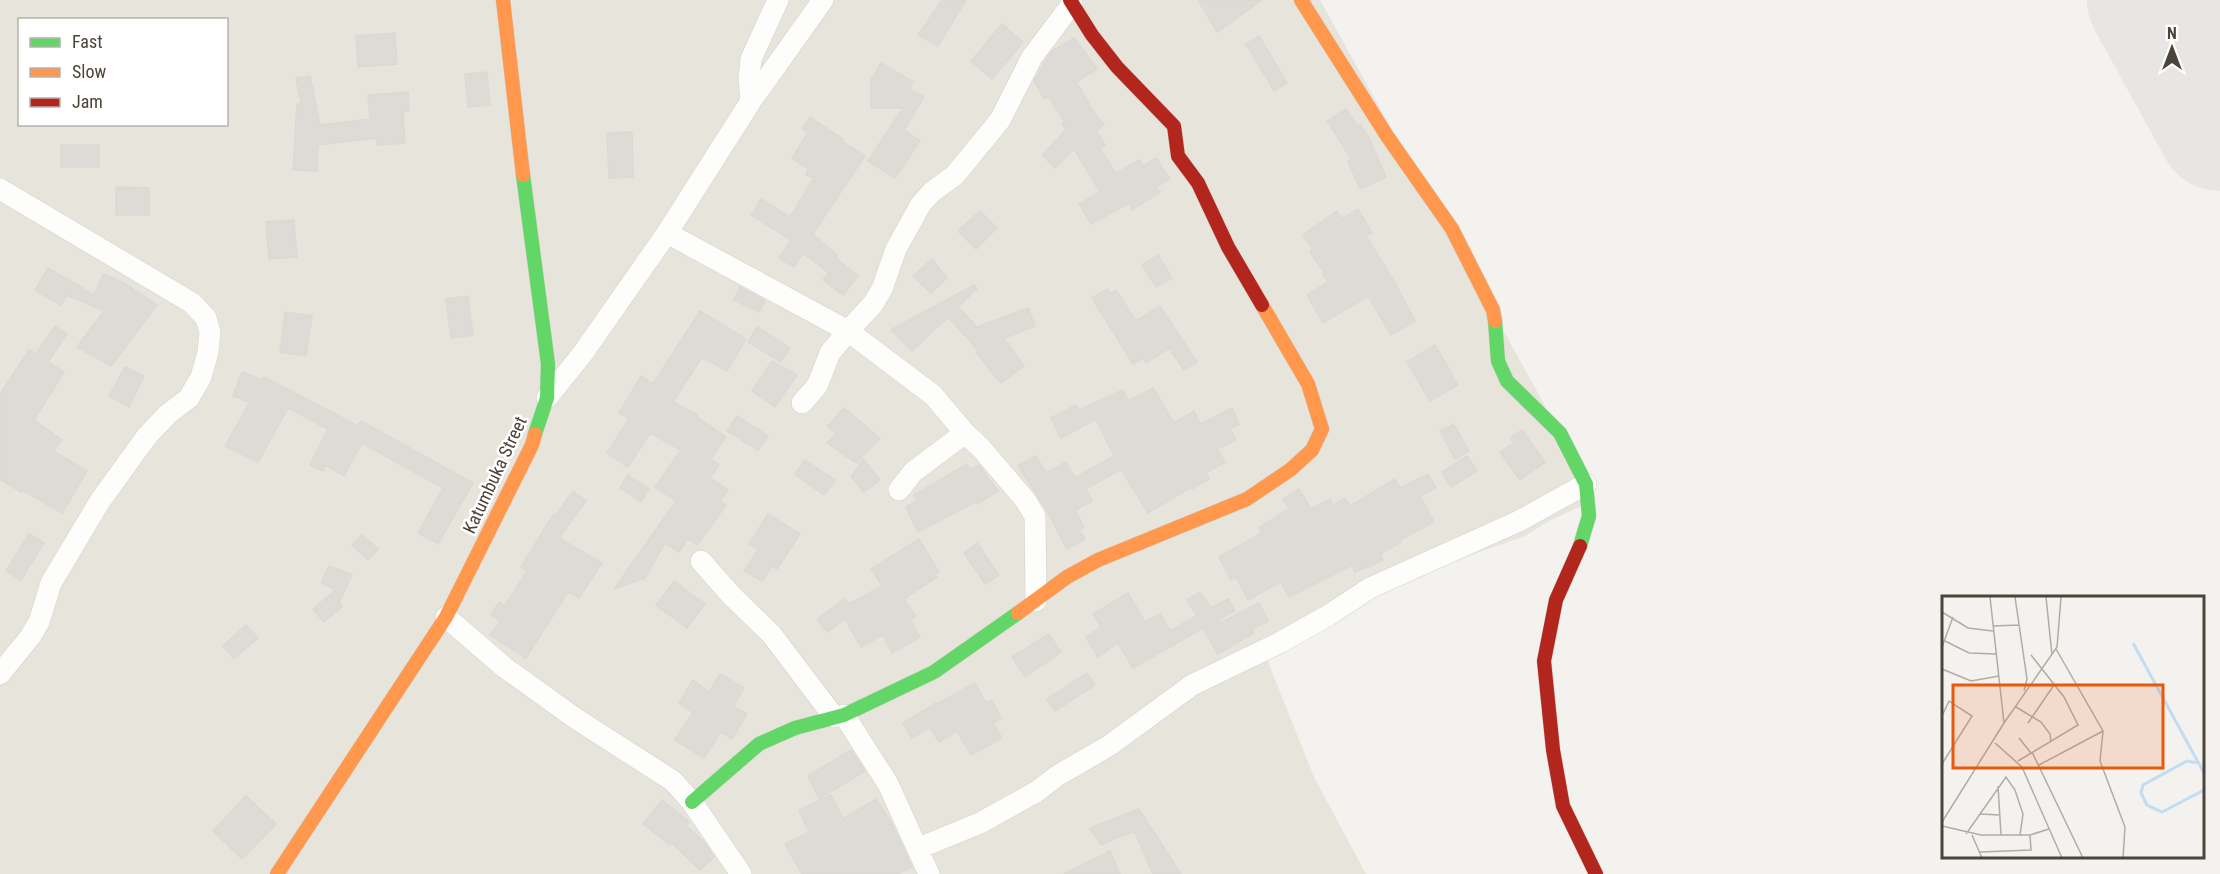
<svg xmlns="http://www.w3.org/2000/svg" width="2220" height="874" viewBox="0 0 2220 874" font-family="'Roboto Condensed',sans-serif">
  <rect width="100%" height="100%" fill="#f4f2ee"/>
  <path fill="#e7e4dc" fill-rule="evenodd" d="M0,0H1320L1543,402L1590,502L1549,521L1523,537L1375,588L1262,647L1314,777L1366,874H0ZM20,20H226V124H20Z"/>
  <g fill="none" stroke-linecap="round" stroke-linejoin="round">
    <path stroke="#e8e6e4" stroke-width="124" d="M2149,0L2220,129"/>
  </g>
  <path fill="#dedbd6" stroke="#dcd9d4" stroke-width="1.5" d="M942,0H966L938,46L918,35Z
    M1198,0H1262L1217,32Z
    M1002,24L1023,42L992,79L971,61Z
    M395,33L397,64L358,67L356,36Z
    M1259,36L1287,83L1274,91L1246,44Z
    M1074,38L1097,69L1076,82L1089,103L1088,104L1104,125L1096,130L1105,145L1100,148L1116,174L1139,160L1143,166L1156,158L1170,179L1156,187L1160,192L1132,210L1129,203L1091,224L1079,204L1100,192L1074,149L1055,168L1042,155L1066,130L1062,124L1065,122L1048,96L1044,99L1034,81L1052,51Z
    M881,63L913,82L909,89L924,97L904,130L920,141L895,178L868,161L903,108H871V80Z
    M487,72L490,105L468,107L465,74Z
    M310,76L320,125L370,119L368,95L408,92L409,111L403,112L405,143L377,145L376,138L318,145L317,171L293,170L297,104L301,103L296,78Z
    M1346,109L1357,126L1360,124L1369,138L1386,177L1360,189L1348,161L1352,160L1327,121Z
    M810,117L843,139L841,141L865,156L814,232V235L837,255L835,257L858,276L843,295L823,280L829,273L803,253L794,267L779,258L791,240L751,215L761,199L790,217L814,178L806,175L808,169L792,158L808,133L802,129Z
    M632,132L633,177L609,178L607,133Z
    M61,145H99V167H61Z
    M116,187L149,188V215H116Z
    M1358,209L1372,233L1366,236L1393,279L1415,321L1391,335L1368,296L1323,323L1307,295L1328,282L1323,275L1325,274L1310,252L1313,249L1303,235L1337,211L1342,219Z
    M980,211L997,228L976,249L958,231Z
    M294,220L297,257L269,259L266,222Z
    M1158,255L1172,278L1156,287L1142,265Z
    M932,259L947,278L931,293L913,276Z
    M48,268L94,295L103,274L122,282L157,305L111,366L77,347L104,311L67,295L61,305L35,290Z
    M974,285L977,289L958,307L977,327L1028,308L1035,326L1004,338L1024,366L1001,383L976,353L979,351L948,317L912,351L891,330Z
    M740,287L765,301L759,312L734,300Z
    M1107,289L1110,294L1116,290L1136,321L1160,306L1197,362L1184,370L1169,348L1146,363L1143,358L1133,364L1092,298Z
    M468,296L473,335L451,338L446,299Z
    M700,311L746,339L727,371L702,357L673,402L697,415V417L726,437L711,459L719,465L710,478L728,490L720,501L726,505L697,545L688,539L679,552L665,543L645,578L614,589L676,501L655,487L681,450L650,433L628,467L607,453L629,419L619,413L641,376L653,384Z
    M285,312L312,316L306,356L280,352Z
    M55,326L67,334L48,362L64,372L34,420L62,440L53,451L87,471L62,513L22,490L21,492L0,479V394L29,350L36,354Z
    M757,327L790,348L781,362L748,342Z
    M1435,345L1458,385L1430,401L1407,362Z
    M772,361L797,375L775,407L752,391Z
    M125,367L144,376L129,407L109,396Z
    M242,372L262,380L264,377L358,426L361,421L473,483L438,544L418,533L443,488L362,443L344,476L326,465L323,471L310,465L328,429L288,408L258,462L225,446L250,402L233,396Z
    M1153,388L1174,423L1194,411L1201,424L1232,408L1239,424L1230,429L1236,440L1217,449L1225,462L1206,473L1209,479L1192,489L1191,487L1148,513L1121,469L1086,489L1092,501L1075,510L1084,527L1079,530L1085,539L1067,549L1046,509L1018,466L1036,456L1046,473L1066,462L1075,478L1114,456L1096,419L1061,438L1051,418L1076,405L1079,410L1123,390L1128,401Z
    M844,408L880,438L856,463L827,443L836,434L828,426Z
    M737,416L768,436L758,450L727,431Z
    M1454,424L1469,451L1455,459L1440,431Z
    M1522,430L1545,462L1520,480L1500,452L1514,443L1510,438Z
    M1467,456L1477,471L1451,487L1442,472Z
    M863,459L880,480L864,492L851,477Z
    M805,460L835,480L824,495L795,474Z
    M967,464L970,470L979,465L998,491L977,504L975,502L918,532L906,507L917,501L914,495Z
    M1428,474L1436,488L1420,496L1434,522L1400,540L1401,542L1380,554L1383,560L1369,567V566L1355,572L1352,565L1289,597L1281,582L1248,600L1236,577L1231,580L1219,557L1262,533L1259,528L1289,508L1283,499L1299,489L1311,509L1330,499L1333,505L1345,498L1350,506L1395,479L1400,488Z
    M628,475L649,489L641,502L620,488Z
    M573,491L586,501L559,538L602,563L579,598L568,592L526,658L490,635L500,621L491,615L499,602L505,606L527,571L521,567L553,515L555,516Z
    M768,514L800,534L777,569L772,566L762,581L744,571L758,550L749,544Z
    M29,534L44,543L21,580L6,571Z
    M362,535L378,549L368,560L352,545Z
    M919,539L939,572L935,574L937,577L904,599L916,616L910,620L920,637L892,653L883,635L861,647L845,619L827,632L817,619L845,599L849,604L882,586L871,569Z
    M977,543L999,575L985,584L964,553Z
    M329,566L352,575L339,603L342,607L324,622L313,609L336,590L321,583Z
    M674,581L705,604L687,628L656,605Z
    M1200,592L1211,608L1228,599L1235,611L1218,620L1220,623L1259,603L1268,621L1252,629L1254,633L1218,654L1203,628L1133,668L1118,643L1098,657L1086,637L1101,627L1093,614L1128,593L1145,622L1160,614L1170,631L1197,616L1187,600Z
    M246,625L258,638L234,659L223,646Z
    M1049,634L1061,652L1025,677L1012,657Z
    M1087,673L1095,685L1055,711L1047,699Z
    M720,674L744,688L733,706L747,714L732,739L721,732L704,758L675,740L693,712L679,703L693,680L709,692Z
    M975,683L986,703L992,700L1001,718L993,723L1002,738L971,755L957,731L939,742L930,727L912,738L903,723L936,703L937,704Z
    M851,750L865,771L819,799L808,776Z
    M831,795L843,819L876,799L892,824L912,867L898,874H802L785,844L809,832L799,810Z
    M246,796L276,824L242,859L213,831Z
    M662,800L689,822L686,825L704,842L714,857L700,870L672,843L670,845L643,824Z
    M1139,809L1181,874H1153L1134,831L1101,845L1090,828Z
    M1110,851L1120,874H1064Z"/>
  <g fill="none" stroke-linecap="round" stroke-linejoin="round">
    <defs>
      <path id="street" d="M751,101L749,78L751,59L778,0
        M0,189L192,303L206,318L210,332L208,352L201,377L189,398L168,414L147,436L100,501L51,583L39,622L30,637L0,674
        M667,233L848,331L933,395L965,433L981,448L1026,501L1035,516L1036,601
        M547,398L583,353L667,233L751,101L823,0
        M802,403L817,386L830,353L848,331L873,304L882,289L896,249L921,204L932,192L955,175L1000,120L1032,57L1072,4
        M899,490L913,472L965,433
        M701,561L731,595L772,635L834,717
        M446,617L504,667L575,718L673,781L692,802L741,874
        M844,715L888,784L929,874
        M919,848L980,823L1036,792L1057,776L1110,745L1192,685L1281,642L1329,615L1370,588L1519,521L1586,484"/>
      <path id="fast" d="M523,175L548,364L547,398L535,434
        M1495,321L1498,361L1507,381L1560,433L1586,484L1589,516L1580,546
        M692,802L759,744L795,728L844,715L934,672L1018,613"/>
      <path id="slow" d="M503,0L523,175
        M1301,0L1387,136L1452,229L1493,310L1495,321
        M1018,613L1067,577L1098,560L1247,499L1290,470L1312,450L1322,429L1308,384L1262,305
        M277,874L446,617L532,445L535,434"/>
      <path id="jam" d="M1070,0L1092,35L1117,67L1174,126L1178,156L1198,183L1228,247L1262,305
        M1580,546L1556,600L1544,661L1553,750L1563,806L1596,874"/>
    </defs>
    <use href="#street" stroke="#d2d0cb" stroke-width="22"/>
    <use href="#fast" stroke="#d3cfc5" stroke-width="15"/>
    <use href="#slow" stroke="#d3cfc5" stroke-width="15"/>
    <use href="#jam" stroke="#d3cfc5" stroke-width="15"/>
    <use href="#street" stroke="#fdfdfc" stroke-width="21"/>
    <use href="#fast" stroke="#63d668" stroke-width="14"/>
    <use href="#slow" stroke="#ff974d" stroke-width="14"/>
    <use href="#jam" stroke="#b3261e" stroke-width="14"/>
  </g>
  <g text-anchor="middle" stroke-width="5" stroke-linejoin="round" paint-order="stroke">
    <g font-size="18" fill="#4b4439" stroke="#fff">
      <text transform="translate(495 475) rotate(-65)" y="6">Katumbuka Street</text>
    </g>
  </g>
  <g transform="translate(1942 596)">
    <rect width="262" height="262" fill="#f4f2ee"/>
    <path fill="none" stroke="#c0ddf1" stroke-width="3" d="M191,47L262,177M257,167L245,165L201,189L199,197L205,209L220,216L262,194"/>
    <path fill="none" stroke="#b0aca6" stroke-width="1.5" d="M73,1L85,83L82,95M104,1L110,59M0,16L26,32L51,35M51,30L77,29M3,45L27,57L54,58M0,51L11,21M114,53L161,135L158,165L183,231L181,262M0,73L29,85L57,80M74,111L99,126L108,138L109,146M0,120L7,105L30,120L0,168M62,127L115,51L119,1M86,127L112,89M77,142L89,157M53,147L80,171L120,262M90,156L141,262M76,165L136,129L122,101L89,59M97,169L161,135M56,190L59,239M38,218L58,219M0,226L62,127L48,1M0,230L39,239H88L107,233M24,238L64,181L73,194L81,218L78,239M30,239L40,262M38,256L89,254L88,239"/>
    <path fill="#e8590c" fill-opacity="0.15" stroke="#e8590c" stroke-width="3" d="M11,89H221V172H11Z"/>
    <rect width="262" height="262" fill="none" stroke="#4b4439" stroke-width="3"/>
  </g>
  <rect x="18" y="18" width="210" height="108" fill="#ffffff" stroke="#b7b4b0" stroke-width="1.5"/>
  <rect x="30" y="38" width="30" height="9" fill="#63d668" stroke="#b7b4b0" stroke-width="1.5"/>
  <text x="72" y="48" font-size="18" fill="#4b4439">Fast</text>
  <rect x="30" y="68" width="30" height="9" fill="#ff974d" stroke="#b7b4b0" stroke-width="1.5"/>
  <text x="72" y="78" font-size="18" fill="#4b4439">Slow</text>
  <rect x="30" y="98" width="30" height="9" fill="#b3261e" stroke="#b7b4b0" stroke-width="1.5"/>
  <text x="72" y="108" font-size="18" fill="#4b4439">Jam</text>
  <g transform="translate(2172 48)" stroke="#ffffff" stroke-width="4.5" paint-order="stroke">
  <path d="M0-4.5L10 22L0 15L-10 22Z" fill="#4b4439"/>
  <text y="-9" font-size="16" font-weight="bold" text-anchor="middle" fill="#4b4439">N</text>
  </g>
</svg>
